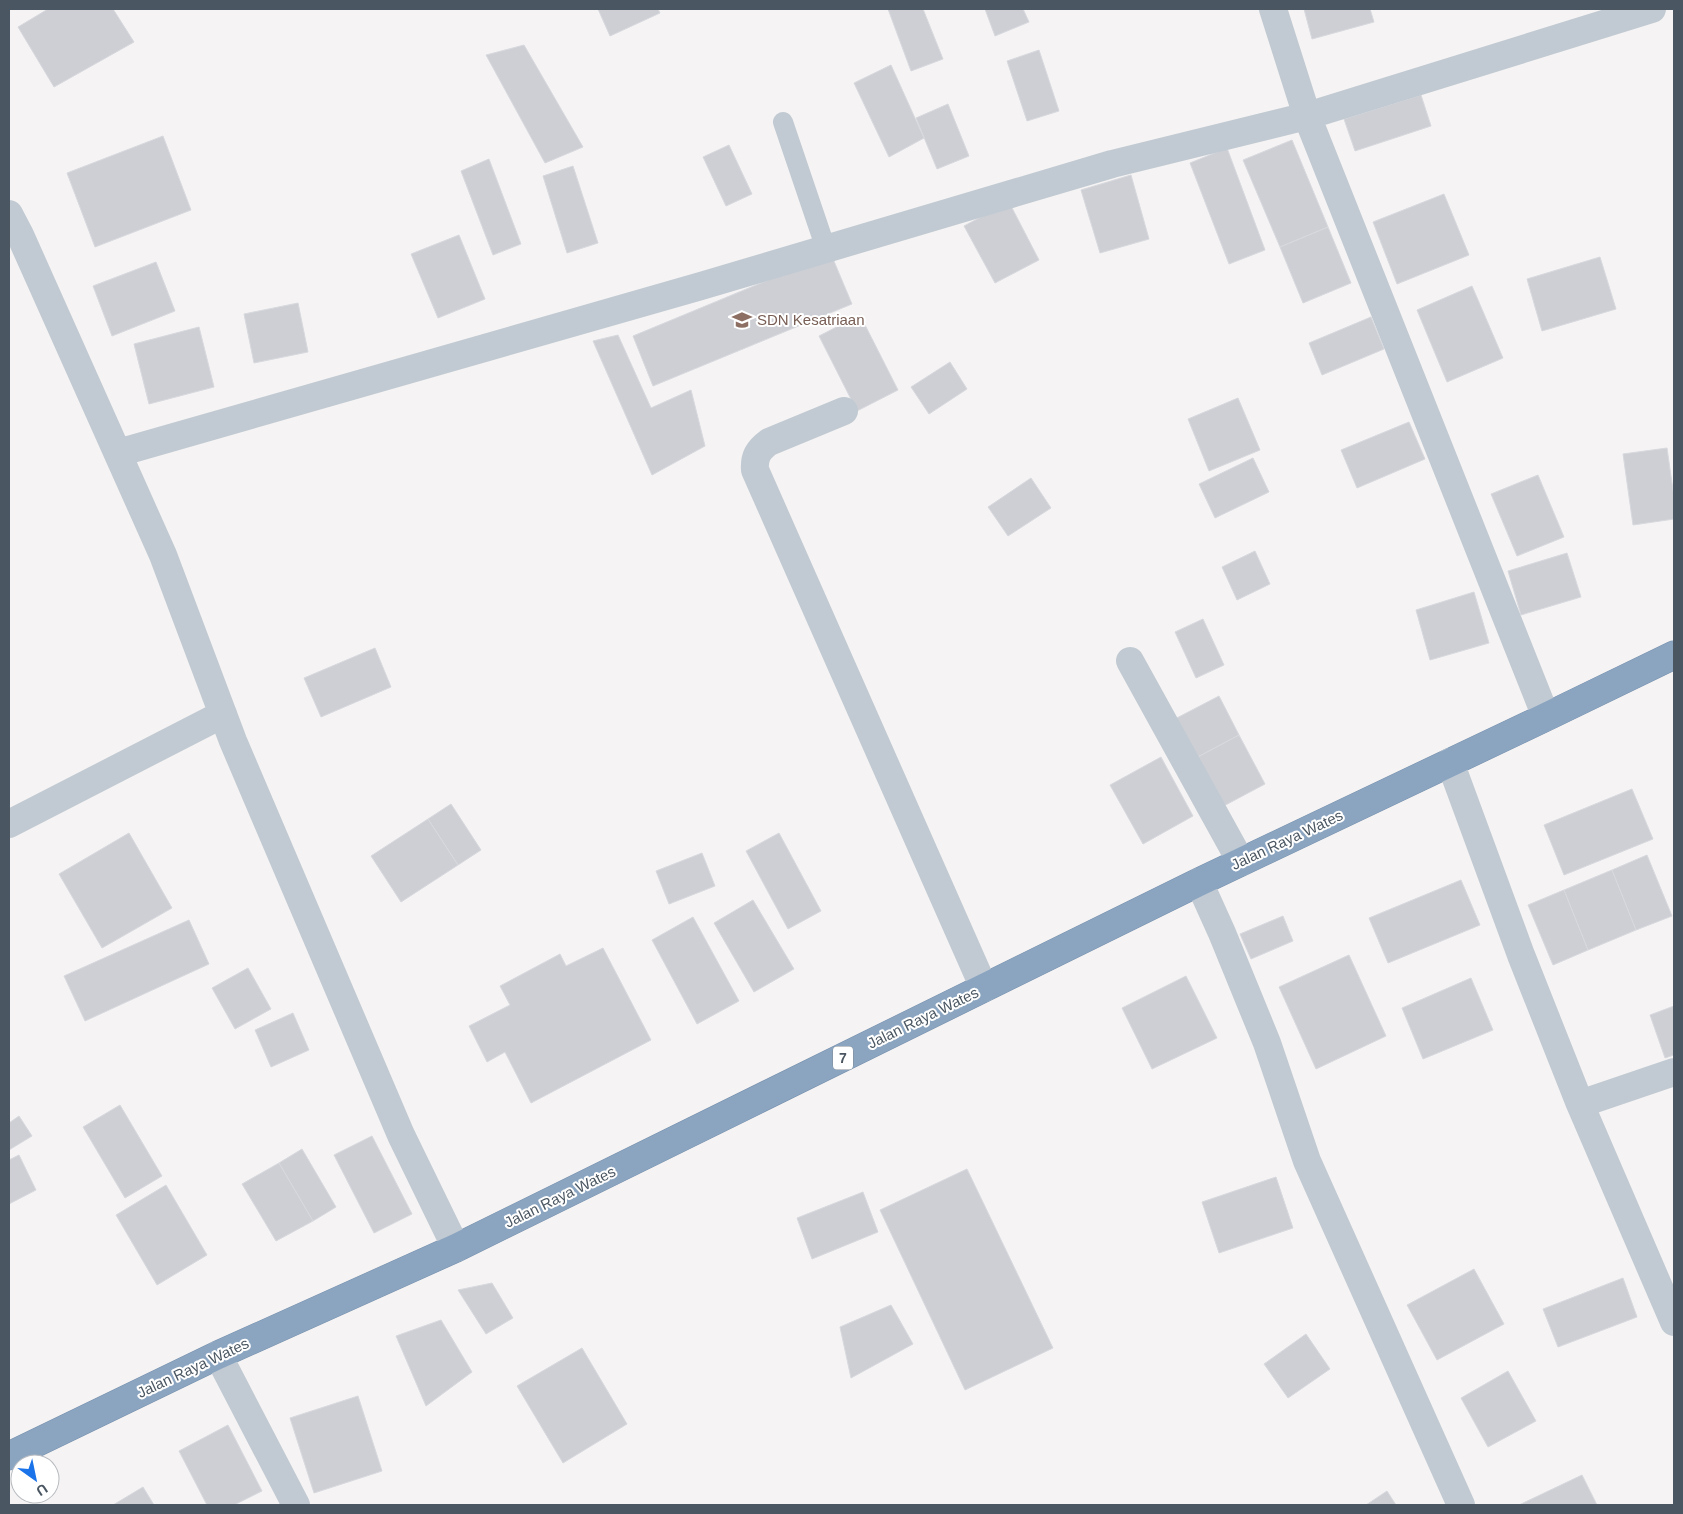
<svg xmlns="http://www.w3.org/2000/svg" width="1683" height="1514" viewBox="0 0 1683 1514" font-family="Helvetica,sans-serif">
  <rect width="100%" height="100%" fill="#f5f3f3"/>
  <path fill="#cdcfd5" stroke="#d7d9de" d="M48,9H113L134,42L54,87L18,27Z
    M598,9H658L660,13L610,36Z
    M888,9H923L943,59L911,71Z
    M985,9H1023L1029,22L995,36Z
    M1304,9H1370L1374,22L1312,39Z
    M524,45L583,147L545,163L486,55Z
    M1039,50L1059,111L1027,121L1007,61Z
    M891,65L924,138L889,157L854,83Z
    M1421,95L1431,126L1355,151L1344,119Z
    M948,104L969,156L937,169L916,118Z
    M163,136L191,210L95,247L67,173Z
    M1292,140L1328,227L1280,247L1243,160Z
    M729,145L752,194L726,206L703,157Z
    M1227,148L1265,250L1229,264L1190,163Z
    M489,159L521,244L493,255L461,171Z
    M573,166L598,243L567,253L543,176Z
    M1131,175L1149,239L1100,253L1081,190Z
    M1444,194L1469,255L1397,284L1373,222Z
    M1009,202L1039,260L995,283L964,226Z
    M1328,227L1351,283L1303,303L1280,247Z
    M459,235L485,299L438,318L411,254Z
    M831,254L852,304L653,386L633,336Z
    M1600,257L1616,309L1542,331L1527,279Z
    M156,262L175,311L112,336L93,286Z
    M1472,286L1503,358L1447,382L1417,310Z
    M298,303L308,352L254,363L244,314Z
    M860,315L898,390L857,411L819,336Z
    M1371,317L1384,349L1322,375L1309,343Z
    M199,327L214,387L149,404L134,344Z
    M618,335L651,408L691,390L705,446L652,475L593,341Z
    M950,362L967,389L929,414L911,387Z
    M1238,398L1260,450L1209,471L1188,419Z
    M1409,422L1425,459L1357,488L1341,450Z
    M1667,448L1674,497V519L1633,525L1623,454Z
    M1253,458L1269,492L1215,518L1199,484Z
    M1538,475L1564,537L1517,556L1491,494Z
    M1031,478L1051,508L1008,536L988,507Z
    M1255,551L1270,584L1237,600L1222,567Z
    M1567,553L1581,597L1521,615L1508,571Z
    M1474,592L1489,643L1430,660L1416,610Z
    M1203,619L1224,665L1196,678L1175,632Z
    M375,648L391,687L321,717L304,678Z
    M1219,696L1239,735L1192,760L1171,721Z
    M1239,735L1265,784L1218,809L1192,760Z
    M1161,757L1193,816L1143,844L1110,785Z
    M1632,789L1653,839L1564,875L1544,825Z
    M451,804L481,850L458,865L428,819Z
    M428,819L458,865L401,902L371,856Z
    M129,833L172,908L102,948L59,874Z
    M779,833L821,911L788,929L746,851Z
    M702,853L715,886L669,904L656,871Z
    M1647,855L1672,916L1636,930L1612,870Z
    M1612,870L1636,930L1588,950L1564,890Z
    M1461,880L1480,925L1388,963L1369,918Z
    M1564,890L1588,950L1553,965L1528,905Z
    M753,900L794,969L754,992L714,923Z
    M1283,916L1293,941L1251,959L1240,934Z
    M693,917L739,1001L697,1024L652,940Z
    M189,920L209,964L85,1021L64,976Z
    M603,948L651,1040L531,1103L505,1052L487,1062L469,1026L510,1005L500,986L560,954L566,966Z
    M1349,955L1386,1036L1316,1069L1279,987Z
    M248,968L271,1009L235,1029L212,988Z
    M1186,976L1217,1038L1152,1069L1122,1008Z
    M1471,978L1493,1030L1423,1059L1402,1008Z
    M1674,1006V1055L1665,1058L1650,1015Z
    M293,1013L309,1050L271,1067L255,1030Z
    M120,1105L162,1176L125,1198L83,1127Z
    M19,1116L32,1136L9,1150V1123Z
    M372,1136L412,1214L374,1233L334,1155Z
    M302,1149L336,1207L313,1221L279,1163Z
    M19,1155L36,1190L9,1204V1160Z
    M279,1163L313,1221L276,1241L242,1184Z
    M967,1169L1053,1348L965,1390L880,1210Z
    M1276,1177L1293,1228L1219,1253L1202,1202Z
    M166,1185L207,1255L157,1285L116,1215Z
    M863,1192L878,1232L812,1259L797,1218Z
    M1474,1269L1504,1324L1437,1360L1407,1305Z
    M1623,1278L1637,1317L1558,1347L1543,1309Z
    M492,1283L513,1318L486,1334L458,1290Z
    M891,1305L913,1344L851,1378L840,1327Z
    M441,1320L472,1372L426,1406L396,1336Z
    M1306,1334L1330,1369L1288,1398L1264,1364Z
    M582,1348L627,1424L563,1463L517,1386Z
    M1508,1371L1536,1421L1488,1447L1461,1398Z
    M358,1396L382,1471L314,1493L290,1418Z
    M228,1425L262,1491L234,1505H207L179,1451Z
    M1582,1475L1597,1505H1519Z
    M143,1487L154,1505H113Z
    M1387,1491L1396,1505H1366Z"/>
  <g fill="none" stroke-linecap="round" stroke-linejoin="round">
    <defs>
      <path id="highway" d="M9,1456L218,1355L456,1248L1199,882L1546,717L1674,655"/>
    </defs>
    <use href="#highway" stroke="#7690ad" stroke-width="29"/>
    <path stroke="#c1cad2" stroke-width="20" d="M783,122L826,249"/>
    <path stroke="#c1cad2" stroke-width="28" d="M1273,9L1307,116L1546,717
      M9,214L20,235L163,555L233,741L401,1135L456,1248
      M844,411L769,442C758,450 754,457 755,470L984,988
      M118,453L701,286L1112,164L1307,116L1652,9
      M1130,661L1241,862
      M1450,762L1521,955L1580,1104L1674,1322
      M9,824L223,714
      M1199,882L1222,933L1267,1043L1307,1161L1461,1505
      M1580,1104L1674,1072
      M218,1355L296,1505"/>
    <use href="#highway" stroke="#8ba5c1" stroke-width="28"/>
  </g>
  <defs>
    <symbol id="school-bare" viewBox="-9 -9 18 18"><path d="M0-5L7-2L0 1L-7-2ZM-4 1L0 2.5L4 1V4Q0 6-4 4Z" fill="#8d6e63" stroke="#fff" stroke-width="2.5" paint-order="stroke"/></symbol>
  </defs>
  <g fill-rule="evenodd">
    <use href="#school-bare" x="728" y="306" width="28" height="28"/>
  </g>
  <g text-anchor="middle" stroke-width="4" stroke-linejoin="round" paint-order="stroke">
    <rect fill="#fff" stroke="#808990" stroke-width="1" x="833" y="1046.5" width="20" height="23" rx="4"/>
    <g font-size="14" font-weight="bold" fill="#4a5661">
      <text x="843" y="1063">7</text>
    </g>
    <g font-size="15" fill="#785e54" stroke="#fff" text-anchor="start">
      <text x="757" y="325">SDN Kesatriaan</text>
    </g>
    <g font-size="15" fill="#4a5661" stroke="#fff">
      <text transform="translate(1287 840) rotate(-25)" y="5">Jalan Raya Wates</text>
      <text transform="translate(923 1018) rotate(-26)" y="5">Jalan Raya Wates</text>
      <text transform="translate(560 1197) rotate(-26)" y="5">Jalan Raya Wates</text>
      <text transform="translate(193 1368) rotate(-25)" y="5">Jalan Raya Wates</text>
    </g>
  </g>
  <rect width="1683" height="1514" fill="none" stroke="#4a5661" stroke-width="20"/>
  <g transform="translate(35 1479) rotate(147)"><circle r="24" fill="#ffffff" stroke="#b7bbc0"/>
  <path d="M0-4L9 19L0 12L-9 19Z" fill="#1a73e8"/>
  <text y="-8" font-size="14" font-weight="bold" text-anchor="middle" fill="#4a5661">U</text>
  </g>
</svg>
